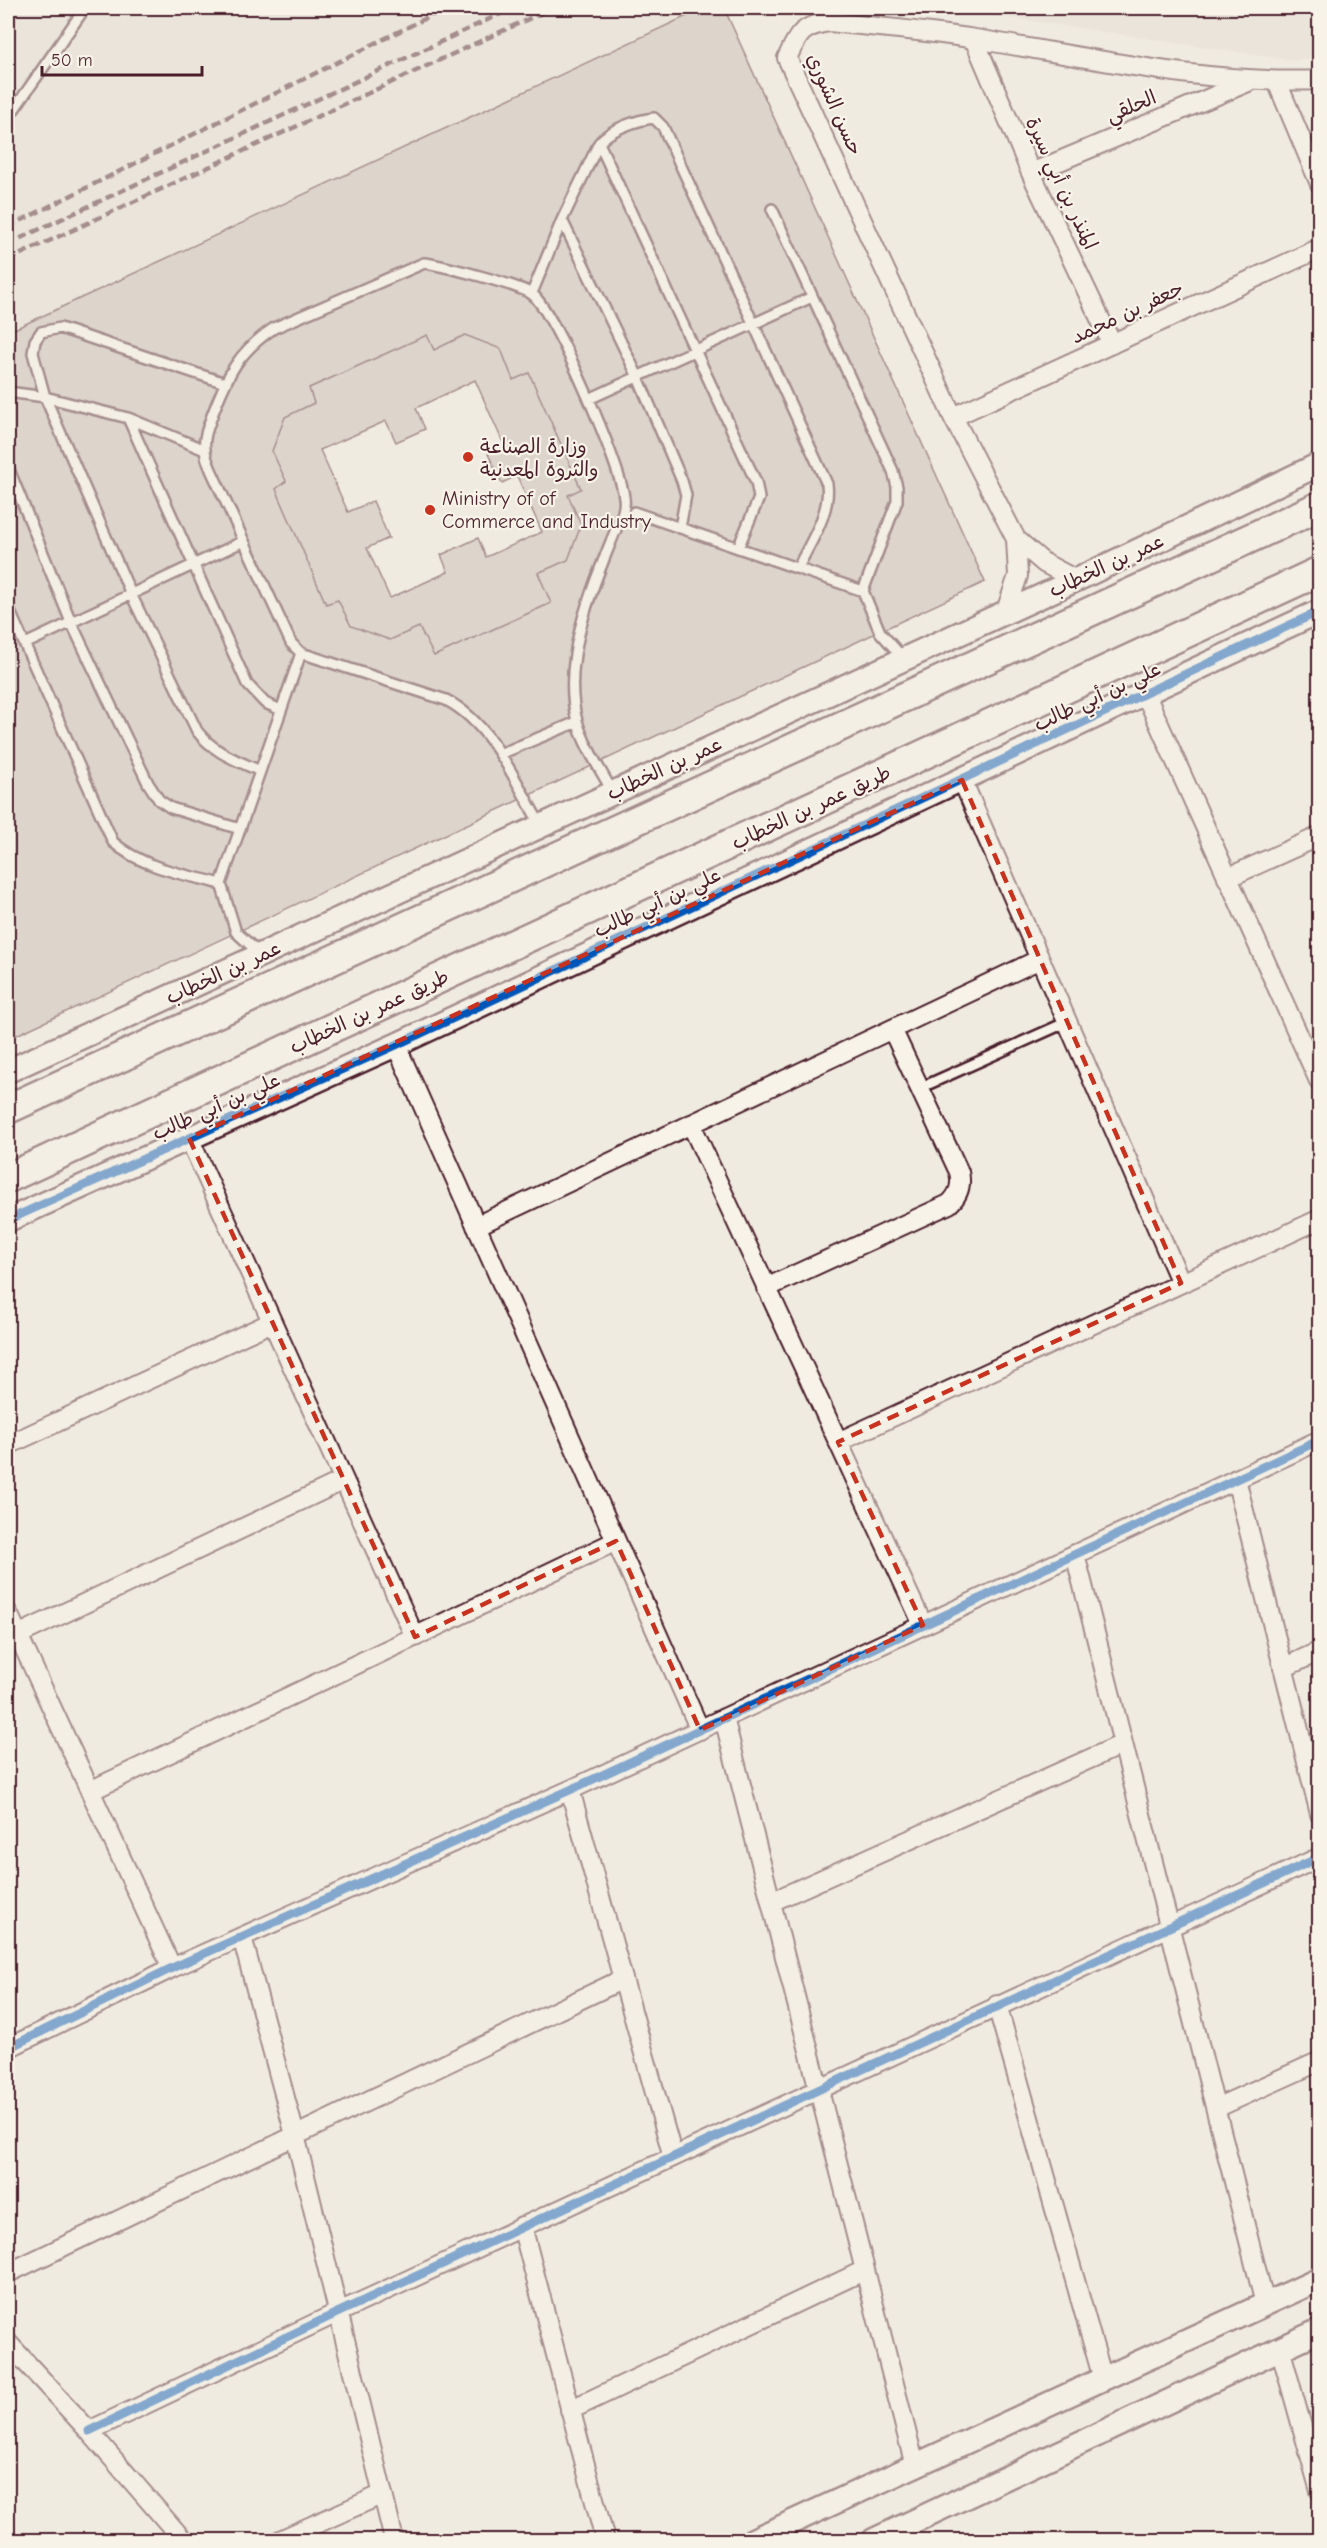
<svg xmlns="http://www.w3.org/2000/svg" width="1327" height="2548" viewBox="0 0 1327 2548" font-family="'Comic Neue','Playpen Sans Arabic',sans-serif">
  <rect width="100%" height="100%" fill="#f0ebe0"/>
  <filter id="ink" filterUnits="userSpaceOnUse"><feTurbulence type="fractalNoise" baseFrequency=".0167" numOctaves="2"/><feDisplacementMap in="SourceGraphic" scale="12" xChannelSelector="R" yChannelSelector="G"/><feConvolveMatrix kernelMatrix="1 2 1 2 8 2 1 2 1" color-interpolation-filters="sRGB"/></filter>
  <g filter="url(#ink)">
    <path fill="#e3dcd2" d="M8,8H704L8,332Z
      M944,8H1319V56L1295,61Z"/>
    <path fill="#c6b8b3" stroke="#4a1f2b" stroke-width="1.5" fill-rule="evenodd" d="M704,8H724L985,582L8,1039V332Z
      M427,335L434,350L465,335L501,349L513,380L529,373L581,489L568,495L581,525L568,560L538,573L551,603L434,656L419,627L390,640L351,626L338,600L326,604L276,489L286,481L272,451L285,417L314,403L309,388ZM475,380L505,447L488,454L502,483L517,476L542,532L486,557L478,538L441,555L448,572L390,598L367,548L389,538L373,501L348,512L320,450L386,421L396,442L425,429L416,408Z
      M427,335L434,350L465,335L501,349L513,380L529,373L581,489L568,495L581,525L568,560L538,573L551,603L434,656L419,627L390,640L351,626L338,600L326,604L276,489L286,481L272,451L285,417L314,403L309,388Z"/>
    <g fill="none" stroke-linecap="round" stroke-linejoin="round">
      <defs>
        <path id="service" d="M8,118L85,8
          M772,209L893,471L897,487V501L863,591
          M562,220L637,375L682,481L686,495L680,528
          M532,293L562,220L599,143
          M225,383L60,328L41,332L35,341L33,353L45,397L131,594L197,731C214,753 236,760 260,771
          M8,392L45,397L128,418L205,450
          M589,399L812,297
          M128,418L247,684L265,703L281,710
          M8,467L71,622L148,783L159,800L171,808L240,829
          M634,512L863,591L880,632L903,658
          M738,548L759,498L756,482L599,143C610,129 637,120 654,118L663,127L827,484C831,513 810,542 798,568
          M8,607L113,842C142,868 184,874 221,884L236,932L259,953
          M25,644L244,541
          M500,754L577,722
          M540,824C515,781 492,724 446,700L301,653L291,643L212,472C209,465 205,457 205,449C203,437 209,425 213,413C228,374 238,352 274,328L424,263C441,265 523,286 533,295C555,313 622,469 624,498C625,503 624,508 623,512C599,573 559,654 577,721C584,745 600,769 612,791
          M221,884L301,653
          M920,1088L1067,1022"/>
        <path id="minor" d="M974,39L1031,173L1112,344
          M1277,82L1320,184
          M1031,173L1248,82
          M953,417L1320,248
          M1016,539L1044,563L1076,580
          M1006,611L1018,576L1016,539L953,417L787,58C799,33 802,26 829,22C878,27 927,31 975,39C1091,57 1202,85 1320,80
          M1145,693L1320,1083
          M962,780L1181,1283
          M1227,878L1320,836
          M396,1045L700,1730
          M691,1124L923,1625
          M189,1138L415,1637
          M476,1226L1040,959
          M766,1288L949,1204C959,1195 962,1185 959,1172L892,1029
          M838,1442L1320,1219
          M8,1445L272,1322
          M1236,1479L1320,1814
          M1075,1554L1265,2304
          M8,1613L172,1968
          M18,1635L344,1480
          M1283,1668L1320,1651
          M724,1718L915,2466
          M570,1790L673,2157
          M90,1791L616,1541
          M771,1902L1123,1744
          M242,1937L295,2135L394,2540
          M997,2005L1103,2379
          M8,2048L172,1968L570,1790L1320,1440
          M1216,2108L1320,2061
          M522,2226L605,2540
          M8,2273L623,1979
          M8,2343L89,2431L183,2540
          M1280,2348L1320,2491
          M570,2410L865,2270
          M89,2431L337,2313L1320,1857
          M280,2540L383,2494"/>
        <path id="tertiary" d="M8,1071L1076,580L1320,464
          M8,1220L396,1045L1320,611
          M753,2540L1320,2279
          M874,2540L1320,2330"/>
        <path id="primary" d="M8,1109L1320,506
          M8,1178L1320,571"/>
      </defs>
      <use href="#service" stroke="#4a1f2b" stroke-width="14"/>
      <use href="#minor" stroke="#4a1f2b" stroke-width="22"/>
      <use href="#tertiary" stroke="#4a1f2b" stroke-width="27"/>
      <use href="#primary" stroke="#4a1f2b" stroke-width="33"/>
      <use href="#service" stroke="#f7f3e8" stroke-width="9"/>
      <use href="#minor" stroke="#f7f3e8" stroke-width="18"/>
      <use href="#tertiary" stroke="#f7f3e8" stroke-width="22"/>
      <use href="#primary" stroke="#f7f3e8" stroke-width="28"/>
      <path stroke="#4a1f2b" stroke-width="4.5" stroke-dasharray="9 4.5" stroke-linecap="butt" d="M8,227L446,8
        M8,244L513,8
        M8,260L552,8"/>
      <defs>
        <path id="cycleway" d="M8,1220L396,1045L1320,611
          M8,2048L172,1968L570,1790L1320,1440
          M89,2431L337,2313L1320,1857"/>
      </defs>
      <use href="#cycleway" stroke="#f7f3e8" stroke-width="13"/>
      <use href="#cycleway" stroke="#0057b8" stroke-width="9"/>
    </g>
  </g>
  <path d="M0 0H1327V2548H0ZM962,780L1181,1283L838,1442L923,1625L700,1730L616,1541L415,1637L189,1138Z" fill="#f0ebe0" fill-opacity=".55" fill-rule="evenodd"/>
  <path fill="none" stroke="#c8321e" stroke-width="4.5" stroke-dasharray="12 8" stroke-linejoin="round" d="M962,780L1181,1283L838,1442L923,1625L700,1730L616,1541L415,1637L189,1138Z"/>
  <g fill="#c8321e" stroke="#f7f3e8" stroke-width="2">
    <circle cx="468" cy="457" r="6"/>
    <circle cx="430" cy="510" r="6"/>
  </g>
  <g text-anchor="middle" stroke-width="4.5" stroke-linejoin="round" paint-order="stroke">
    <g font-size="20" fill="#4a1f2b" stroke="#f7f3e8">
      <text transform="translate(835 104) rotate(66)" y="7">حسن الشوري</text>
      <text transform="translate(1131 106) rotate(-23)" y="7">الحلقي</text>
      <text transform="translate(1062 183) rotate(65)" y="7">المنذر بن أبي سيرة</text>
      <text transform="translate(1127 312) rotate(-25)" y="7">جعفر بن محمد</text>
      <text transform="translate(1106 565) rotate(-25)" y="7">عمر بن الخطاب</text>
      <text transform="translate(1097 696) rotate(-25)" y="7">علي بن أبي طالب</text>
      <text transform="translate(664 768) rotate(-25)" y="7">عمر بن الخطاب</text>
      <text transform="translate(811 807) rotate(-25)" y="7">طريق عمر بن الخطاب</text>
      <text transform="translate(657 902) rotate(-25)" y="7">علي بن أبي طالب</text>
      <text transform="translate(223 972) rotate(-25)" y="7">عمر بن الخطاب</text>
      <text transform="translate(369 1011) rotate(-25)" y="7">طريق عمر بن الخطاب</text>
      <text transform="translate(216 1106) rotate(-24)" y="7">علي بن أبي طالب</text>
    </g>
    <g font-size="20" fill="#4a1f2b" stroke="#f7f3e8" text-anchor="start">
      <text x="480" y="453">وزارة الصناعة<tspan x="480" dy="23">والثروة المعدنية</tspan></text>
      <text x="442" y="505">Ministry of of<tspan x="442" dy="23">Commerce and Industry</tspan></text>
    </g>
  </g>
  <rect width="1327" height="2548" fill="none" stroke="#f7f3e8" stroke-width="30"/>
  <rect x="15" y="15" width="1297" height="2518" fill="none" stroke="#4a1f2b" stroke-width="2" filter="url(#ink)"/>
  <path d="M42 66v9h160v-9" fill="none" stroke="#4a1f2b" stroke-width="3"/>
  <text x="51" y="66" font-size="18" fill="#4a1f2b" stroke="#f7f3e8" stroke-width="4.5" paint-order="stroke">50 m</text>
</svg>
